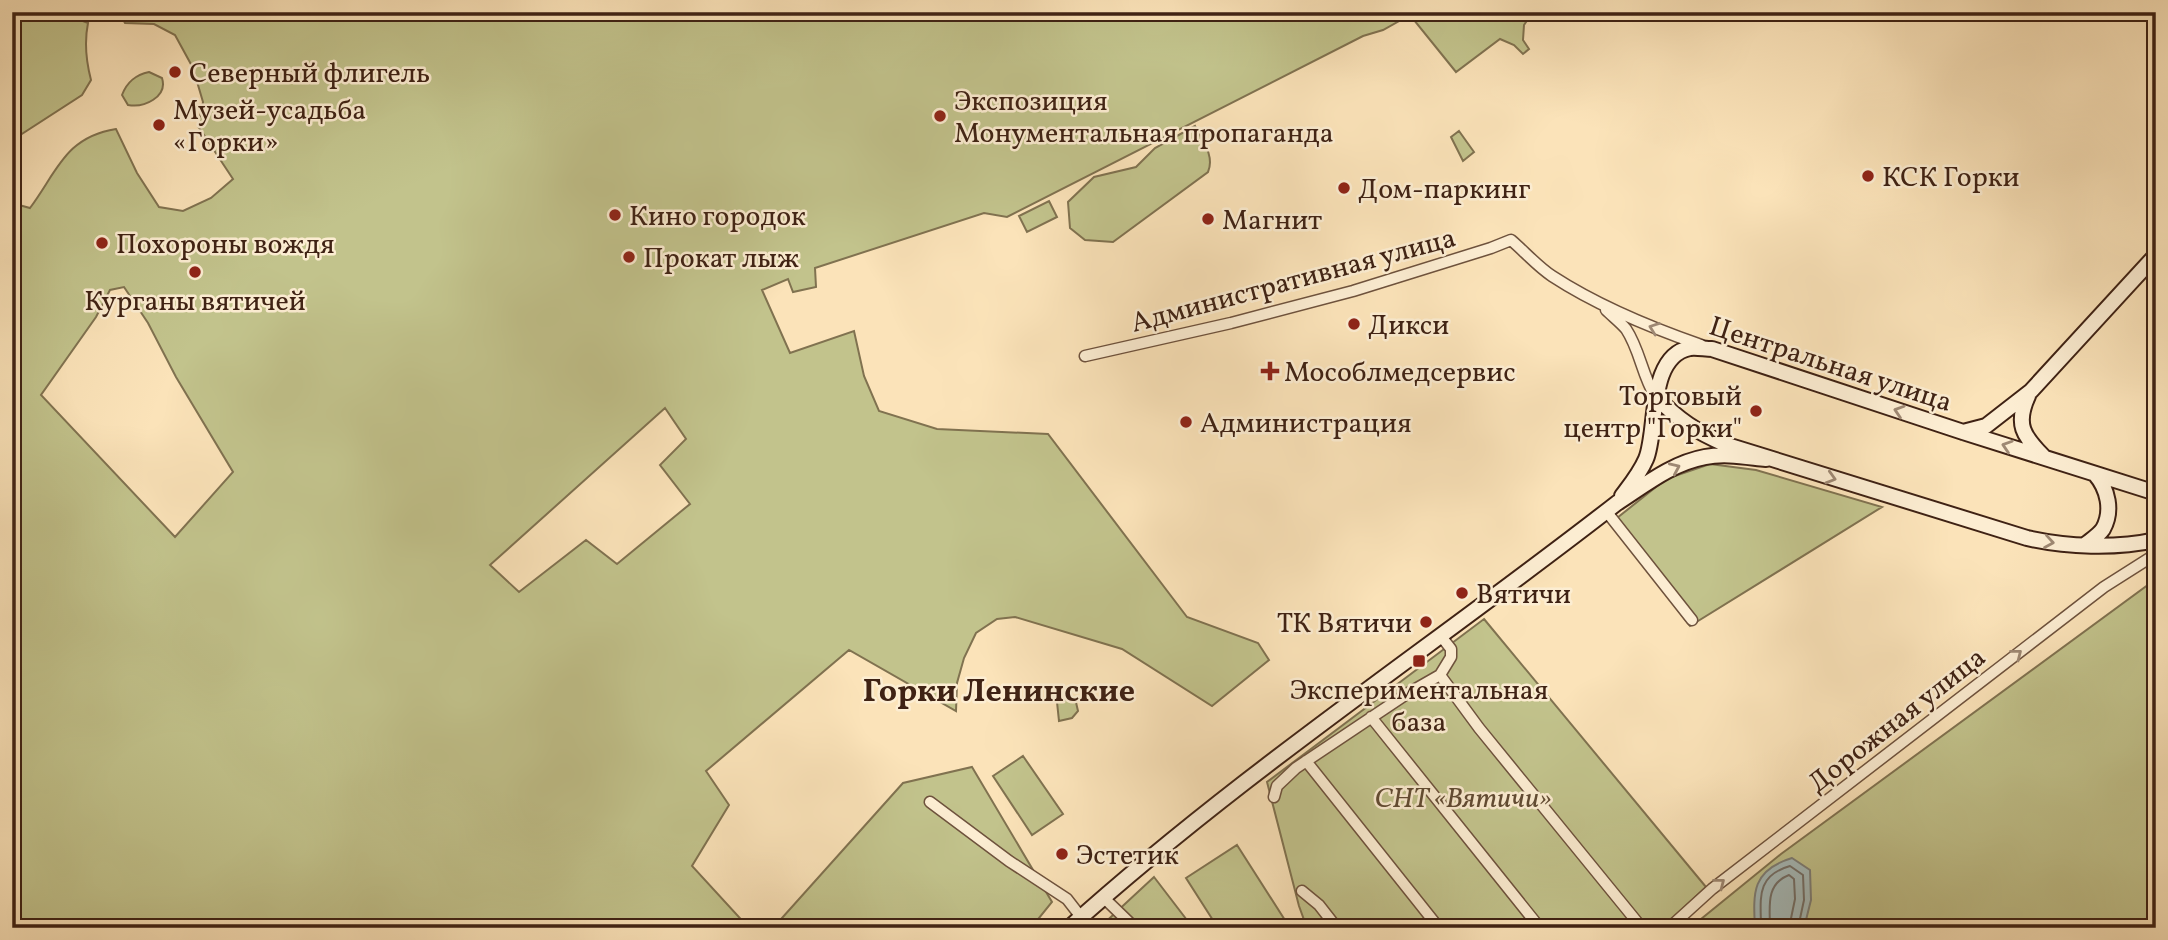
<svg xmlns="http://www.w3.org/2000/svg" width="2168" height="940" font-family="Vollkorn,serif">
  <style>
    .green { fill: #c2c38c; stroke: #807250; stroke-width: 2; fill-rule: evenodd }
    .water { fill: #a5bbbb; stroke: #7c7e78; stroke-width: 2 }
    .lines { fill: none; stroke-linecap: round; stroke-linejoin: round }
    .shore { stroke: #726e68; stroke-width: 2 }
    .street-casing { stroke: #6e523d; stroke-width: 13 }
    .secondary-casing { stroke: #3f2214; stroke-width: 18 }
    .street { stroke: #fcedd2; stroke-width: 10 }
    .secondary { stroke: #fcedd2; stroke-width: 14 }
    .oneway { stroke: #9e8873 }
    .poi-dot { fill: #8f2418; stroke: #fcedd2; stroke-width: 2.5 }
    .labels { text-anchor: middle; stroke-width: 5; stroke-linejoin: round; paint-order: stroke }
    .poi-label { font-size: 28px; fill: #3f2214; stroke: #fcedd2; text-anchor: start }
    .street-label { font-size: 28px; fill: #3f2214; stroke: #fcedd2 }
    .park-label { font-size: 28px; font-style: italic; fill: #604a32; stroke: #fcedd2 }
    .quarter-label { font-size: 32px; font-weight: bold; fill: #3f2214; stroke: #fcedd2 }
  </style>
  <rect width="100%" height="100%" fill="#fbe3b9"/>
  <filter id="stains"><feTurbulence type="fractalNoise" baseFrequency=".00286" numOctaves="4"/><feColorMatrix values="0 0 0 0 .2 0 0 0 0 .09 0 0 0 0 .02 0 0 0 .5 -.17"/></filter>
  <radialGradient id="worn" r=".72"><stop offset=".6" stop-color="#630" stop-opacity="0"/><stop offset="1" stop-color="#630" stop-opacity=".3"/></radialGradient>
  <!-- green -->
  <path class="green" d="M12 12H83L80 20 88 23C84 43 86 61 91 80L82 95 14 139H12Z
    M119 12H1533L1524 25 1523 40 1529 49 1523 54 1514 45 1500 39 1456 72 1410 15 1383 30 1363 36 1007 217 984 213 815 268 816 287 793 292 788 279 762 290 790 353 854 331 864 376 879 411 937 429 1048 434 1187 617 1258 643 1269 660 1212 706 1122 649 1015 617 997 619 976 633 964 658 957 683 956 711 849 650 706 771 729 805 692 866 749 928H12V203L30 208C57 172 65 137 116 129L137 173 159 207 183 211 211 198 233 179 198 126 203 102 193 68 175 35 154 24 125 23ZM124 287 148 323 176 377 233 472 175 537 41 395 96 317 110 290ZM665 408 686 439 660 465 690 504 617 564 586 540 519 592 490 565Z
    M149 72 162 78C168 97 144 108 128 105L122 95C127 82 135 75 149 72Z
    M1195 126C1202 140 1215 156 1208 172L1113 242 1085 240 1070 228 1068 202 1094 177 1136 167 1155 148Z
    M1459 131 1474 152 1463 161 1451 137Z
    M1049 201 1057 217 1027 232 1019 216Z
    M1710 464 1756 470 1882 507 1690 626 1612 522 1666 479Z
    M2156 579V928H1690L1781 854Z
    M1484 619 1706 887 1662 928H1307L1299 906 1267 782Z
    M1075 698 1078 711 1072 718 1059 721 1057 702Z
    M1023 756 1063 814 1032 835 993 776Z
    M972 767 1052 902 1031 928H773L903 783Z
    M1237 845 1290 928H1218L1186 878Z
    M1154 877 1193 928H1099Z"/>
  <!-- water -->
  <path class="water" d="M1792 858 1810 870 1811 900 1804 928H1755C1753 892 1752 870 1792 858Z"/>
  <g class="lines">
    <!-- shore -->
    <path class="shore" d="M1761 928C1761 899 1755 876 1790 866L1803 875 1804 900 1798 928
      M1770 928C1770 908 1765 884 1789 875L1794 879 1795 899 1789 928"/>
    <!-- street casing -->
    <g class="street-casing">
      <path id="street" d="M1606 310C1612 316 1620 322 1626 329 1640 350 1642 375 1655 396
        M1085 356 1231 323 1353 291 1491 248 1511 240C1524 251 1537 266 1552 276 1598 306 1649 327 1701 345
        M1606 511 1692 620
        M1440 675 1479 728 1642 928
        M1371 717 1540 928
        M1306 761 1439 928
        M1274 797 1277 786 1296 768 1405 695 1440 675 1451 657V649L1440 635
        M930 802 1009 861 1067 899 1081 917
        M1302 891 1319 905 1337 928
        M1103 897 1135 928
        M1669 928 1712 889 2104 587 2156 554"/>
    </g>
    <!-- secondary casing -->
    <g class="secondary-casing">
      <path id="secondary" d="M1655 396C1680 421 1695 431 1727 445L2027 538C2067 547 2115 549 2156 540
        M2028 396C2015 424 2023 436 2044 457
        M1963 432 1986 426 2031 391 2156 255
        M1622 496C1631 484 1640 473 1646 459 1658 431 1647 356 1690 348 1697 347 1705 349 1712 349L1963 432 2156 493
        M2086 544C2091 540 2099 535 2103 529 2113 511 2108 489 2095 474
        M1069 928C1241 773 1435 645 1617 503 1645 485 1672 463 1705 457 1725 453 1746 457 1766 459"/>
    </g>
    <!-- street -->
    <use href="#street" class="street"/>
    <!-- secondary -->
    <use href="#secondary" class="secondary"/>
  </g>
  <!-- one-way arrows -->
  <defs><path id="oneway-chevron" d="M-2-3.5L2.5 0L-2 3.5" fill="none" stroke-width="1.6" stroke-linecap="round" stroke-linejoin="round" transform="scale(1.75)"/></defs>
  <g class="oneway">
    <use href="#oneway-chevron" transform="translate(1654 328) rotate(-160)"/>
    <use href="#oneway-chevron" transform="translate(1899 411) rotate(-162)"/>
    <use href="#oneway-chevron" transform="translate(2007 446) rotate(-162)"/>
    <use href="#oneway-chevron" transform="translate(1675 468) rotate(-24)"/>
    <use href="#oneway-chevron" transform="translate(1831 478) rotate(16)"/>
    <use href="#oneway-chevron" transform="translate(2049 542) rotate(9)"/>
    <use href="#oneway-chevron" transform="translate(2017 654) rotate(-38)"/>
    <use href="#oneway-chevron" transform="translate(1720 883) rotate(-38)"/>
  </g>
  <!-- markers -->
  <g class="poi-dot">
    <circle cx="175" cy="72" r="7"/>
    <circle cx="940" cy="116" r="7"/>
    <circle cx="159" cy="125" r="7"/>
    <circle cx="1868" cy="176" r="7"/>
    <circle cx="1344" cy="188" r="7"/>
    <circle cx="615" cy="215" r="7"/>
    <circle cx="1208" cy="219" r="7"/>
    <circle cx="102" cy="243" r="7"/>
    <circle cx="629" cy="257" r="7"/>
    <circle cx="195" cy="272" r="7"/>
    <circle cx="1354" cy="324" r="7"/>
    <path d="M1266.5 360.5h7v7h7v7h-7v7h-7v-7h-7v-7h7z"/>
    <circle cx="1756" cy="411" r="7"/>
    <circle cx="1186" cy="422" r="7"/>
    <circle cx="1462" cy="593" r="7"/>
    <circle cx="1426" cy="622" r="7"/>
    <rect x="1412" y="654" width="14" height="14" rx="3.5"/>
    <circle cx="1062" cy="854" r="7"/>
  </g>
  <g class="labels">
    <!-- poi labels -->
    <g class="poi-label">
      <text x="189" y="82">Северный флигель</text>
      <text x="954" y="110">Экспозиция<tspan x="954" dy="32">Монументальная пропаганда</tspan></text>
      <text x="173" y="119">Музей-усадьба<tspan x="173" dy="32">«Горки»</tspan></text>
      <text x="1882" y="186">КСК Горки</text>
      <text x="1358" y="198">Дом-паркинг</text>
      <text x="629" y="225">Кино городок</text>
      <text x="1222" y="229">Магнит</text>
      <text x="116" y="253">Похороны вождя</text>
      <text x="643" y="267">Прокат лыж</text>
      <text x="195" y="310" text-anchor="middle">Курганы вятичей</text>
      <text x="1368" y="334">Дикси</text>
      <text x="1284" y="381">Мособлмедсервис</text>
      <text x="1742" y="405" text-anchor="end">Торговый<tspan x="1742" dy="32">центр "Горки"</tspan></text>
      <text x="1200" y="432">Администрация</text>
      <text x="1476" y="603">Вятичи</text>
      <text x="1412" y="632" text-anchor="end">ТК Вятичи</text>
      <text x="1419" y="699" text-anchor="middle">Экспериментальная<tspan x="1419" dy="32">база</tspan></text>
      <text x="1076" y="864">Эстетик</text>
    </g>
    <!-- street labels -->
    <g class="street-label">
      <text transform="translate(1293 279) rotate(-15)" y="10">Административная улица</text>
      <text transform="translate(1831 363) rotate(18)" y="10">Центральная улица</text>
      <text transform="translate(1896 719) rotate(-38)" y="10">Дорожная улица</text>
    </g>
    <!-- park labels -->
    <g class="park-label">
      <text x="1463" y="807">СНТ «Вятичи»</text>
    </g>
    <!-- quarter labels -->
    <g class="quarter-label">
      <text x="999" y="701">Горки Ленинские</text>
    </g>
  </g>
  <!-- margin -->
  <rect width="2168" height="940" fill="none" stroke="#fbe3b9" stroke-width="42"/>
  <rect x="14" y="14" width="2140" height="912" fill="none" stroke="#3f2214" stroke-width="3.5"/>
  <rect x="21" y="21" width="2126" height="898" fill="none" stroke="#3f2214" stroke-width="2"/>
  <rect width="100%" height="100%" filter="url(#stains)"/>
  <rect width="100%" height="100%" fill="url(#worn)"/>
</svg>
